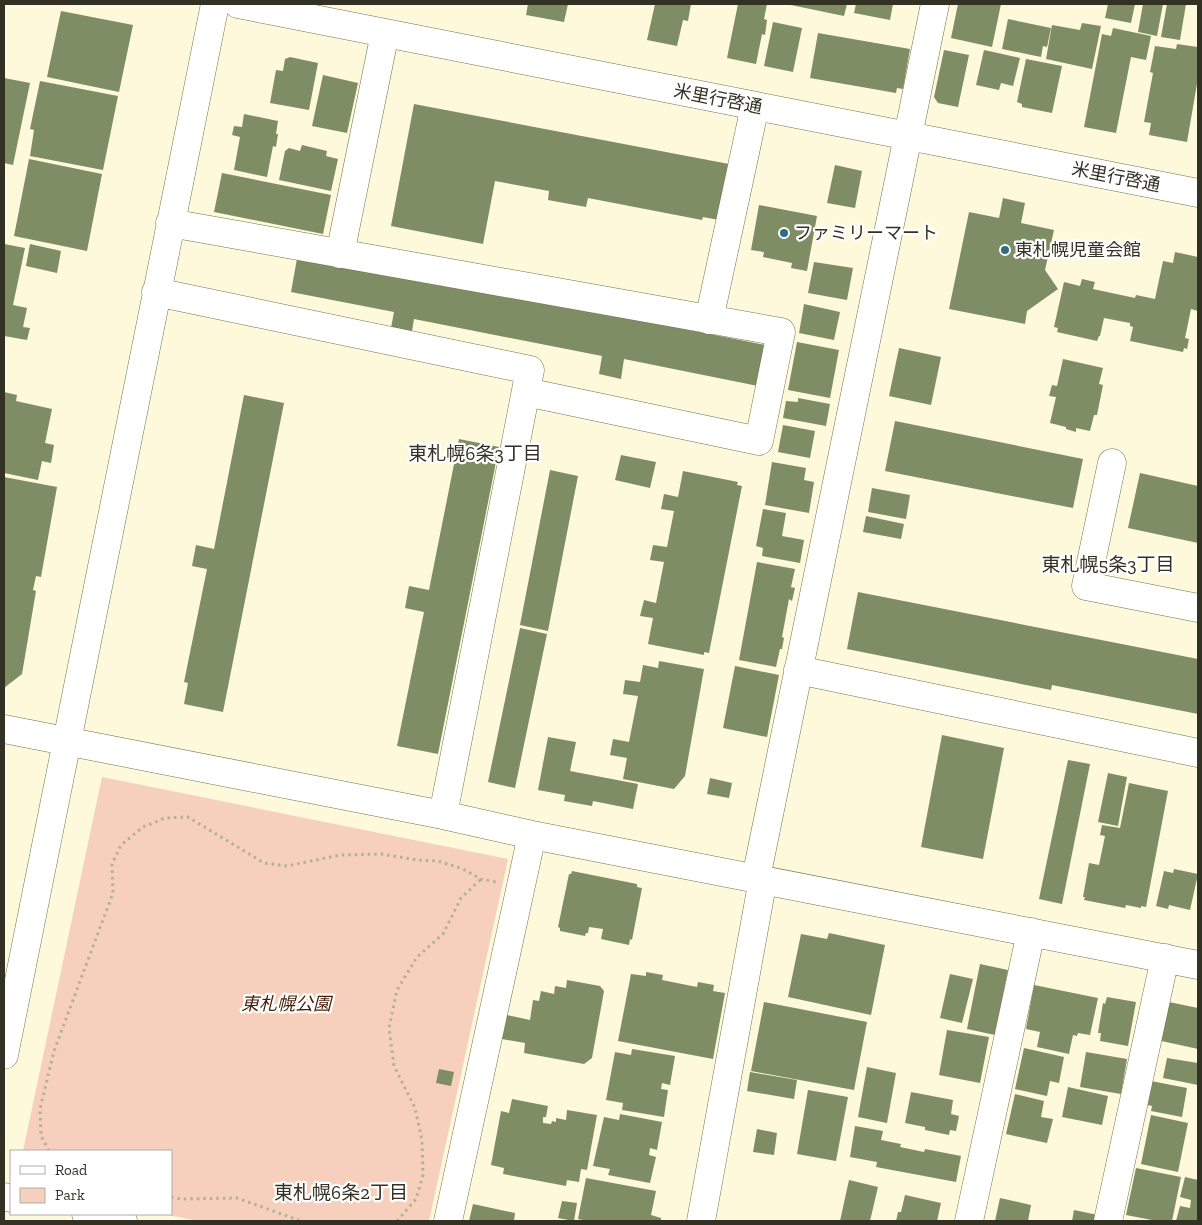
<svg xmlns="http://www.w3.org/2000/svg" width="1202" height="1225" font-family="'Zilla Slab','Noto Sans JP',serif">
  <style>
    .green { fill: #f6d0bc }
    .building { fill: #7e8d64 }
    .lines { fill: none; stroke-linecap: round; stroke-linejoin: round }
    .minor-casing { stroke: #76704f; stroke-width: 29 }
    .path { stroke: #b4b098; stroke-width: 3; stroke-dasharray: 2.5 4; stroke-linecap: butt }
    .minor { stroke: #fff; stroke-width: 28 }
    .poi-dot { fill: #2e6c82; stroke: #fff; stroke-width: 2 }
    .labels { text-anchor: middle; stroke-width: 4.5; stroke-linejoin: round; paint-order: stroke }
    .street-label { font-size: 18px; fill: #333123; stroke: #fff }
    .poi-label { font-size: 18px; fill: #333123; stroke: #fff; text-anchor: start }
    .park-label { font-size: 18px; font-style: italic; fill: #471e04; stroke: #fff }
    .neighbourhood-label { font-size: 19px; fill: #333123; stroke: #fff }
  </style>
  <rect width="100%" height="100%" fill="#fef9db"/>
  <!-- green -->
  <path class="green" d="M102 777 508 859 429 1221H198L164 1214H171V1151H23Z"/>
  <!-- building -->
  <path class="building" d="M528 4H568L564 22 526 15Z
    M655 4H691L688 21 683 20 677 46 647 40Z
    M738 4H767L764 19 767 20 765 35 762 34 756 64 727 58Z
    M786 4H847L844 16Z
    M856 4H893L890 20 854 13Z
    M958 4H1001L992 47 951 38Z
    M1108 4H1135L1131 23 1105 18Z
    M1143 4H1163L1157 36 1138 32Z
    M1167 4H1186L1180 40 1161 37Z
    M61 11 133 25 119 92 47 77Z
    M1008 19 1051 28 1047 47 1043 46 1041 57 1002 49Z
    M773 22 802 28 793 72 764 66Z
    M1082 23 1101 26 1092 69 1046 59 1052 25 1080 30Z
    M1113 28 1151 36 1146 60 1131 57 1116 133 1084 127 1102 34 1111 36Z
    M818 33 910 49 903 89 897 88 896 93 810 78Z
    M1177 44 1198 47V78L1187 142 1149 135 1151 123 1144 122 1153 73 1150 72 1155 46 1176 49Z
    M944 50 969 55 958 107 938 103 934 97Z
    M984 50 1020 58 1013 86 1001 83 999 90 976 85Z
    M290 57 318 63 309 110 270 103 276 70 283 71 285 59Z
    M1026 59 1062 66 1052 113 1022 107V104L1017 102Z
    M323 75 358 83 347 133 312 126Z
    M4 78 30 83 13 165 4 163Z
    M40 81 118 96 103 170 30 156 34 130 30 129Z
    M414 104 729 164 719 220 703 217 702 220 588 198 586 207 548 200 549 191 495 181 483 244 391 226Z
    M244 114 278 121 276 134H278L276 147 273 146 267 177 234 170 240 137 232 135 234 126 242 127Z
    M302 145 327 151 326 156 338 159 331 191 279 180 285 151 289 148 300 151Z
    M29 159 102 174 87 251 14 236Z
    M835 165 862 171 855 208 827 203Z
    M222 173 331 195 323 234 214 212Z
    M1003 198 1025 203 1021 223 1054 230 1045 270 1058 289 1027 311 1025 324 949 309 969 212 999 218Z
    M759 205 817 216 807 271 791 268 792 263 763 257 764 252 751 250Z
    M4 244 25 248 13 305 27 308 23 327 30 328 27 340 4 336Z
    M30 244 61 251 57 273 26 266Z
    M1175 252 1198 257V311L1191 309 1185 338 1189 339 1187 349 1184 348 1183 352 1130 341 1133 327 1130 326V323L1104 318 1100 336H1099L1097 341 1057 332 1058 328 1054 327 1064 282 1080 286 1082 279 1095 282 1093 289 1135 298 1136 295 1155 299 1163 261 1173 263Z
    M298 253 765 345 758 386 624 359 621 379 599 374 602 356 414 319 411 337 390 333 394 312 291 292Z
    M814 262 853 268 847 300 808 293Z
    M804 304 840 312 834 340 799 333Z
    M797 342 839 350 830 398 788 390Z
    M899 348 941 357 931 405 889 396Z
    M1063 359 1103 368 1099 384 1103 385 1097 415H1094L1090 431 1076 428V432L1066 429V427L1050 423 1056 397 1049 396 1052 385 1057 386Z
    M4 392 17 395 16 401 52 409 45 443 54 445 51 463 42 461 38 480 4 473Z
    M244 395 284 403 223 712 184 704 188 683 184 682 207 569 192 566 196 545 214 549Z
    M798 398 830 404 826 426 783 418 786 401 798 402Z
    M895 421 1083 459 1073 508 885 471Z
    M783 425 815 431 810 458 778 452Z
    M459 439 499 447 438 754 397 746 424 612 405 608 409 586 429 590Z
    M621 455 656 462 650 488 615 480Z
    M772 462 806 468 804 480 814 482 809 513 765 505Z
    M550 470 578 476 548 631 520 625Z
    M683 471 738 482 737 485 742 486 709 653 704 652V655L648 644 653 618 640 616 644 600 656 603 664 562 650 560 653 545 667 547 674 511 661 509 664 494 678 497Z
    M1140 473 1198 486V543L1128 528Z
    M4 477 57 487 41 577 36 576 33 590 36 591 22 674 4 688Z
    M872 488 910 495 906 519 868 512Z
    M763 509 786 513 782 536 804 540 800 563 762 556 763 548 756 546Z
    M866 516 904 524 901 539 863 532Z
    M757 562 795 569 791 587 795 588 792 601 789 599 782 637 784 638 782 649H780L776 667 739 660Z
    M858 592 1198 659V714L1052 685 1051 690 847 649Z
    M520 628 547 634 515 788 488 782Z
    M659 661 704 669 685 776 674 789 623 779 627 758 610 755 613 739 629 742 638 696 623 694 625 680 640 682 643 665 658 668Z
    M735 666 779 675 767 737 723 728Z
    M942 735 1004 748 983 859 921 847Z
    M548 737 576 742 570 771 638 784 633 809 593 801 592 806 564 801 565 795 538 790Z
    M1068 760 1090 764 1062 904 1039 899Z
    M1108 773 1127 777 1118 826 1098 822Z
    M710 778 732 783 729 798 707 794Z
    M1129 783 1168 791 1146 907 1141 906V908L1126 905 1125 908 1084 900 1085 897H1083L1089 863 1099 865 1105 836 1100 835 1102 825 1120 828Z
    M1174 869 1198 874 1190 910 1169 905 1168 909 1156 906 1164 871 1173 873Z
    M572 871 637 884V887L642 888 632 940 630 939 629 945 601 939 603 929 589 927 588 933H586L585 936 560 931V928L558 927 569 874H571Z
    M829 933 885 945 871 1015 788 997 801 934 827 939Z
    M980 964 1008 970 995 1035 967 1029Z
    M646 972 663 975 662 980 697 987 698 982 714 985 713 991 725 993 713 1059 618 1041 631 974 646 976Z
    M950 974 973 979 962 1023 940 1018Z
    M567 980 600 986 604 991 592 1058 584 1064 524 1053 525 1043 502 1039 507 1015 530 1020 533 1000 539 1001 541 991 554 994 555 986 566 988Z
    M1034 985 1098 998 1090 1035 1078 1033 1077 1036 1073 1035 1069 1054 1037 1047 1040 1032 1026 1029Z
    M1107 997 1136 1002 1128 1046 1100 1041 1101 1033H1098L1103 1003 1105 1004Z
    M1164 1001 1198 1008V1049L1157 1040Z
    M764 1002 867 1022 854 1090 751 1071Z
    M947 1030 989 1037 980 1083 939 1075Z
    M1024 1048 1064 1057 1059 1083 1050 1081 1047 1096 1015 1089Z
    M632 1049 675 1056 670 1085 662 1083 661 1089 668 1090 664 1117 622 1110 623 1103 606 1100 615 1052 631 1055Z
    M1086 1052 1127 1059 1121 1094 1080 1087Z
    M1167 1058 1198 1063V1085L1163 1078Z
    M867 1067 896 1073 887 1123 858 1117Z
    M439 1069 454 1072 451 1086 436 1083Z
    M750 1072 797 1080 794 1099 747 1091Z
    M1151 1081 1187 1088 1182 1117 1151 1111 1152 1106 1147 1105Z
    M1068 1087 1108 1096 1102 1125 1062 1117Z
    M808 1090 848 1097 836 1161 797 1154Z
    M911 1092 953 1100 951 1114 959 1116 956 1131 950 1130 949 1135 925 1130V1127L905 1123Z
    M1015 1094 1044 1101 1041 1117 1053 1119 1047 1143 1006 1134Z
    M512 1099 548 1106 546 1117H543V1123L551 1124 552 1121 556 1122V1118L566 1120 567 1110 597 1115 587 1170 581 1169 579 1182 567 1180 566 1186 503 1174 504 1168 491 1165 501 1111 509 1113Z
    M620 1114 662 1122 657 1150 650 1148 649 1155 656 1157 650 1183 608 1175 610 1169 593 1166 604 1117 619 1120Z
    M1151 1115 1188 1123 1178 1172 1141 1164Z
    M855 1126 883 1131 881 1140 901 1144 900 1147 924 1152 925 1149 961 1156 956 1182 876 1167 877 1162 850 1157Z
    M757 1129 777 1133 774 1155 753 1152Z
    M1136 1168 1181 1177 1172 1221H1157L1126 1215Z
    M1185 1177 1198 1180V1221H1176L1180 1206 1190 1208 1191 1200 1180 1197Z
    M586 1178 656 1191 651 1215 661 1218V1221H587L578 1219Z
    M849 1180 878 1187 870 1221H840Z
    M905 1195 941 1203 937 1221H896L898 1212H901Z
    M1000 1198 1031 1205 1028 1221H995Z
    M562 1201 577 1203 574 1221 558 1218Z
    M473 1204 515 1213 514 1221H469Z
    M1074 1210 1098 1215 1097 1221H1072Z"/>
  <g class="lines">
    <!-- minor casing -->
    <g class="minor-casing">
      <path id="minor" d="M238 4 1198 193
        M170 223 781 332 759 441 526 392
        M340 254 385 33
        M156 292 530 370 443 815
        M709 320 755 106
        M1112 463 1086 586 1198 608
        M798 670 1198 753
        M4 729 443 815 532 835 1198 965
        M756 878 935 4
        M4 1055 215 4
        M4 1197 11 1198
        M86 1214 123 1221
        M448 1221 532 835
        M701 1221 763 879
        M969 1221 1031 932
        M1108 1221 1165 958"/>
    </g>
    <!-- path -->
    <path class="path" d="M49 1151 41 1136 40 1109 54 1051 113 893 112 864 121 845 143 827 165 818 188 817 264 863 287 866 340 855 381 854 418 860 438 861 463 869 481 879 496 882
      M171 1197 181 1199 237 1198 301 1221
      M397 1221 416 1199 423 1175 422 1140 415 1108 394 1066 389 1028 397 990 417 957 443 934 461 898 481 879"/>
    <!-- minor -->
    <use href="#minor" class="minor"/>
  </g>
  <!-- markers -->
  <g class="poi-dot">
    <circle cx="784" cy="233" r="5"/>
    <circle cx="1005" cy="250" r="5"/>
  </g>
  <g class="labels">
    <!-- street labels -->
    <g class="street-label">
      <text transform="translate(718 99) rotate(11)" y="6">米里行啓通</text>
      <text transform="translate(1116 177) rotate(11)" y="6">米里行啓通</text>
    </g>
    <!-- poi labels -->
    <g class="poi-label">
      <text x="794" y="239">ファミリーマート</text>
      <text x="1015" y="256">東札幌児童会館</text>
    </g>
    <!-- park labels -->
    <g class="park-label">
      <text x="286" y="1010">東札幌公園</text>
    </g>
    <!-- neighbourhood labels -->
    <g class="neighbourhood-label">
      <text x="475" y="460">東札幌6条3丁目</text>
      <text x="1108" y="571">東札幌5条3丁目</text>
      <text x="341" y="1199">東札幌6条2丁目</text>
    </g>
  </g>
  <!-- border -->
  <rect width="1202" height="1225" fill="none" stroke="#333123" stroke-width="10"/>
  <!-- legend -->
  <rect x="10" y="1150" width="162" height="65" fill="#ffffff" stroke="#adada7"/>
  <rect x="20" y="1166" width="25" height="8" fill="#ffffff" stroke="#adada7"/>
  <text x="55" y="1175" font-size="15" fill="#333123">Road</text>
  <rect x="20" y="1188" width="25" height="15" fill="#f6d0bc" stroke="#adada7"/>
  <text x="55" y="1200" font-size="15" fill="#333123">Park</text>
</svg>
